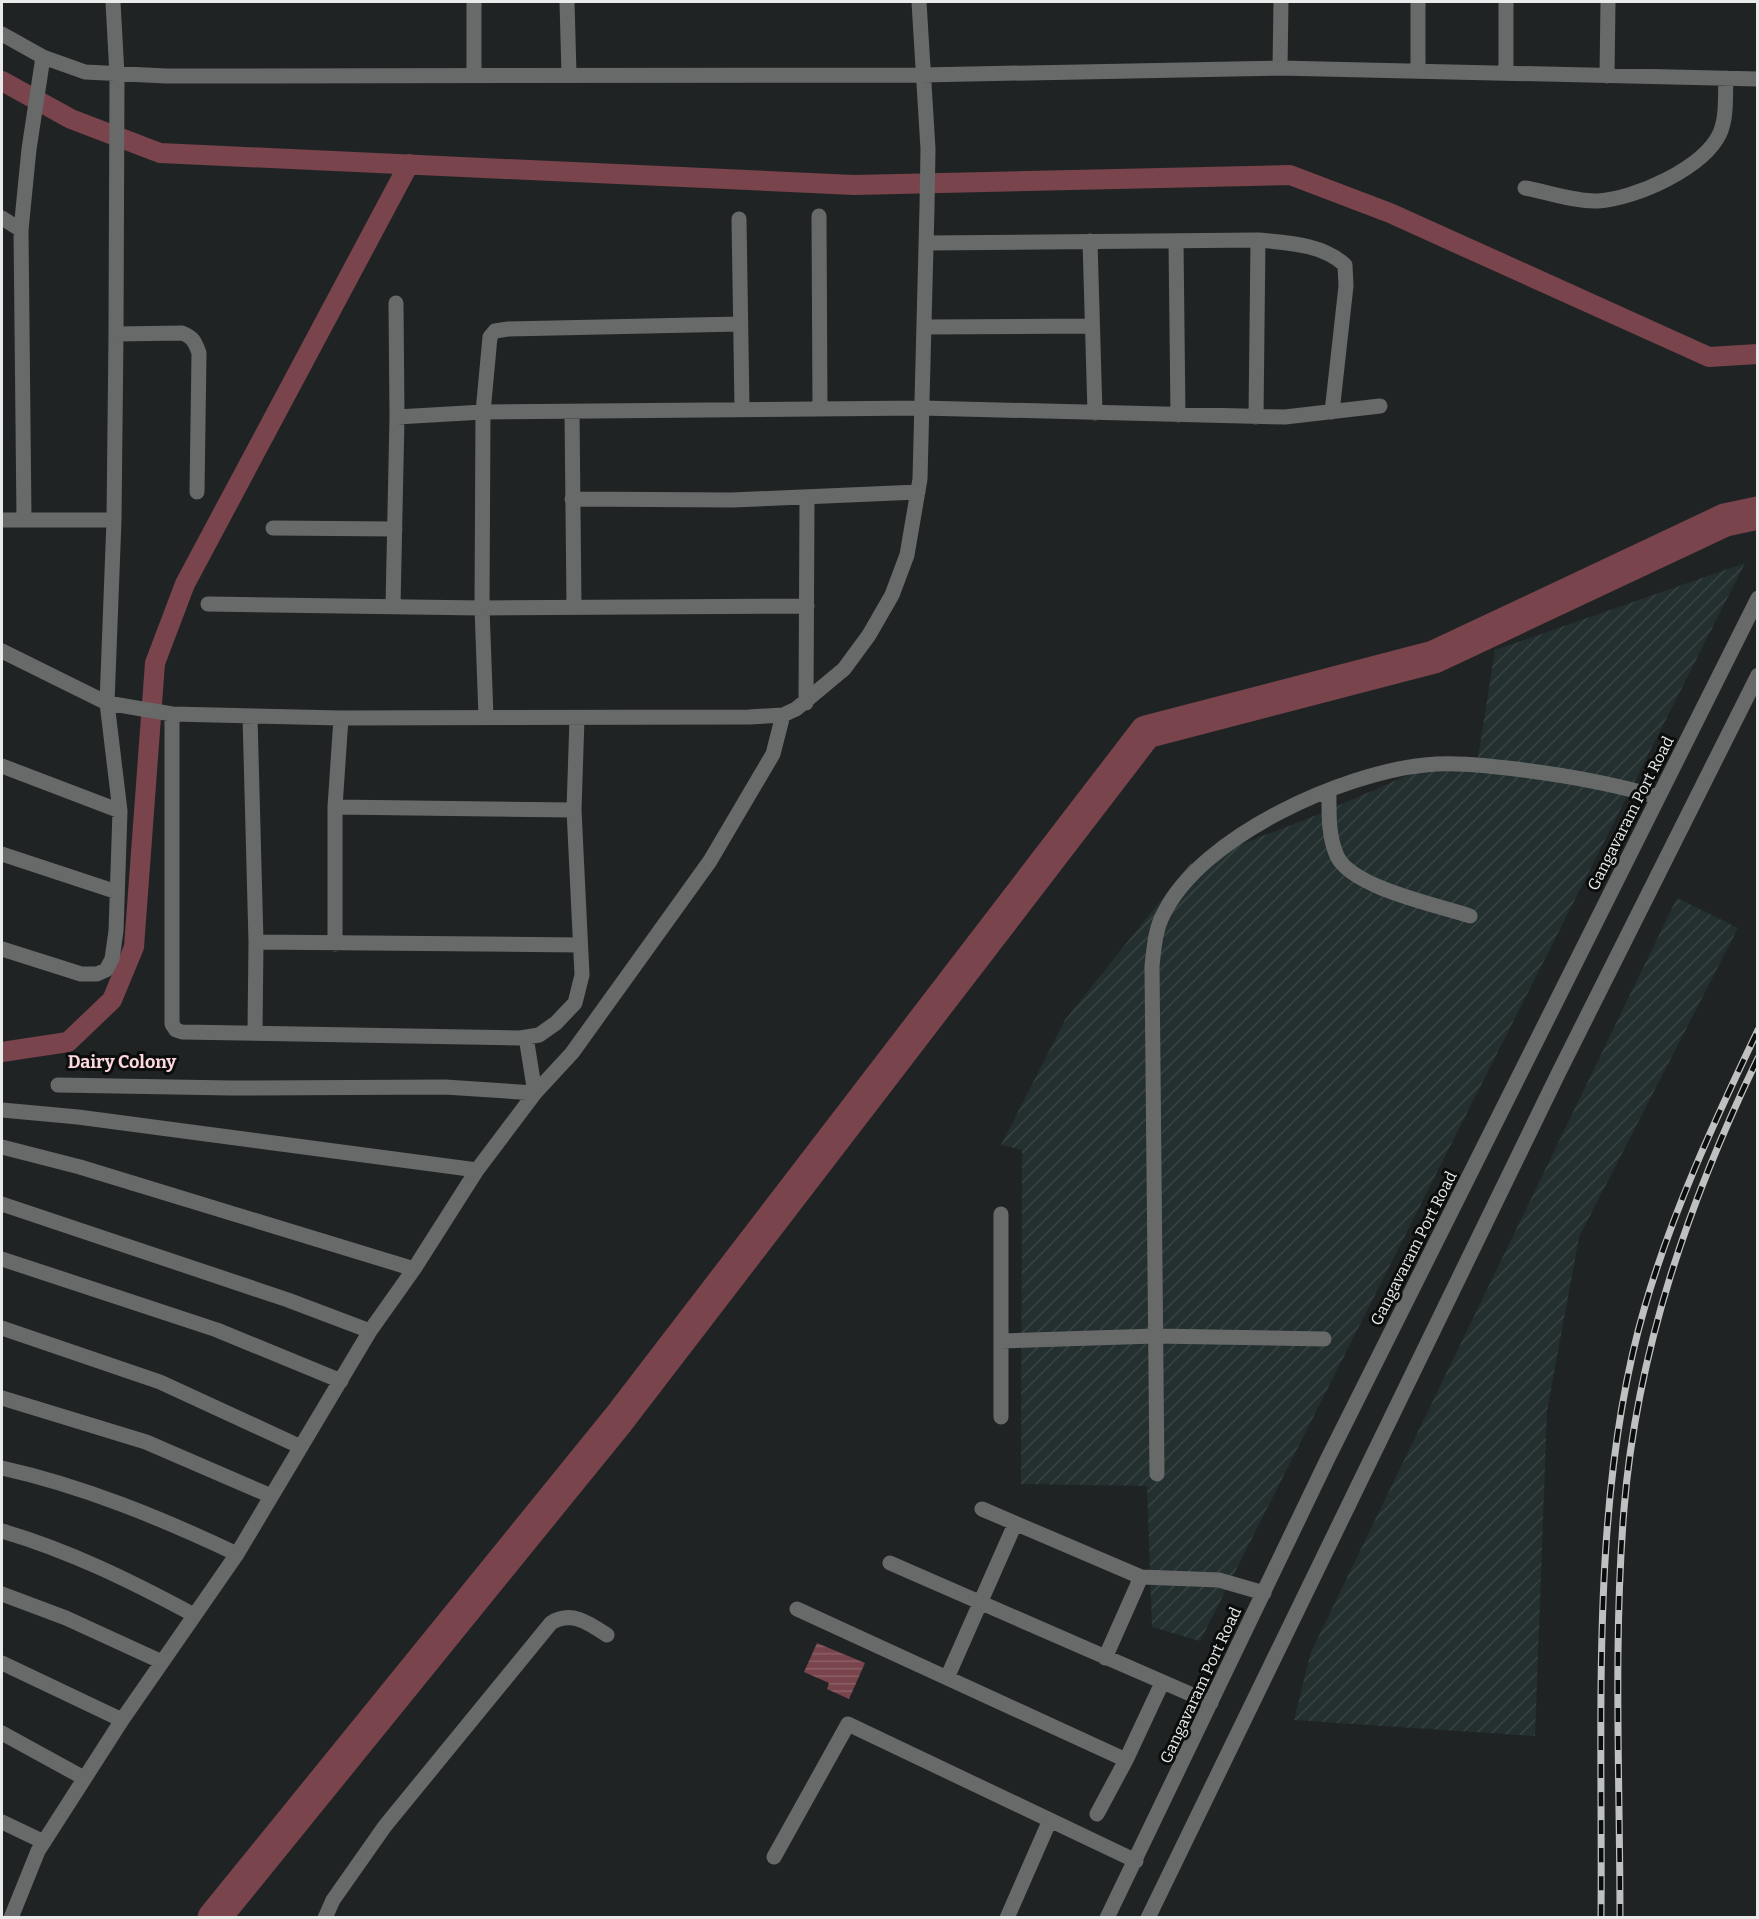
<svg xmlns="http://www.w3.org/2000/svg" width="1759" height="1919" font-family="Bitter,serif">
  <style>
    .industrial { fill: url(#industrial-furrows) }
    .water { fill: url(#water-rules) }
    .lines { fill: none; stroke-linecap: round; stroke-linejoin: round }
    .canal { stroke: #79444c; stroke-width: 20 }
    .river { stroke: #79444c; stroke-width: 33 }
    .minor { stroke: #686a6a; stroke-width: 15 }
    .rail-casing { stroke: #bfc1c1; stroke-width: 7 }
    .rail { stroke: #0b0c0c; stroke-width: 4.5; stroke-dasharray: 14; stroke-linecap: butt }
    .labels { text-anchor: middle; stroke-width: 6; stroke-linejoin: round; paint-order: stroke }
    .street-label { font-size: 16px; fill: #e9ebeb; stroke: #0b0c0c }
    .neighbourhood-label { font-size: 18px; font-weight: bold; fill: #fdd9dd; stroke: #0b0c0c }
  </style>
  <defs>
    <pattern id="industrial-furrows" width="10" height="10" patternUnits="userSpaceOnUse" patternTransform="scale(1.5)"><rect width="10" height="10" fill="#242f30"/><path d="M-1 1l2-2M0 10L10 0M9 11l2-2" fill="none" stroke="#394344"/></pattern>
    <pattern id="water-rules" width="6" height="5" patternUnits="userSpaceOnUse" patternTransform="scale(1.5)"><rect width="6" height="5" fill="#79444c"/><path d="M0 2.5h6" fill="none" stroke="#8c5f66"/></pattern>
  </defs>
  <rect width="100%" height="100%" fill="#202324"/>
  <!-- industrial -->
  <path class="industrial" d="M1745 563 1200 1641 1152 1627 1147 1486 1021 1484 1022 1150 1001 1145 1065 1020 1190 864 1317 815 1417 771H1476L1495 650Z
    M1677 898 1738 928 1579 1237 1547 1411 1535 1736 1294 1720 1311 1652Z"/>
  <!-- water -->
  <path class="water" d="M817 1643 865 1663 849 1699 827 1689 829 1683 804 1672Z"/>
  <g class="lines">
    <!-- canal -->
    <path class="canal" d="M2 81 71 119 160 153 854 185 1290 175 1390 213 1709 357 1758 354
      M2 1052 68 1042 112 1000 134 947 155 663 185 584 409 164"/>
    <!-- river -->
    <path class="river" d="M214 1918 618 1420 1146 732 1434 657 1725 520 1758 513"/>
    <!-- minor -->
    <path class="minor" d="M567 2 569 74
      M2 34 43 57 85 72 166 76 922 75 1280 68 1758 79
      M1280 68 1281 2
      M1418 71V2
      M1506 73V2
      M474 75V2
      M1607 76 1608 2
      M1525 188C1548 192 1575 202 1598 201 1635 199 1704 168 1720 133 1727 117 1725 96 1726 78
      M819 216 820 408
      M2 218 21 230
      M739 219 742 408
      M1090 241 1095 413
      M1176 241 1178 415
      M926 243 1258 240C1289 243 1322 244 1345 265L1346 286 1332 412
      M924 327 1092 326
      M116 334 182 333C193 337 195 342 199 353L197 492
      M572 412 574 606
      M397 417 483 412 922 408 1285 417 1380 406
      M1256 417 1258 240
      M572 499 732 500 918 492
      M2 520H114
      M24 520 21 230 29 149 43 57
      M273 528 395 529
      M208 604 482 608 807 606
      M393 607 397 417 396 303
      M2 651 107 703 172 714 341 718 749 717 783 715 796 709 844 669 869 635 892 595 907 555 920 479 927 207 928 149 919 2
      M806 703 807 498
      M172 714V1024L176 1030 182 1032 520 1038 539 1035 556 1023 575 1003 582 975 574 810 577 718
      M250 716 256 942 255 1032
      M486 717 482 608 483 412 490 337 495 331 508 329 740 324
      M2 766 120 811
      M1329 792C1329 813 1328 836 1337 856 1352 888 1438 905 1470 916
      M335 807 574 810
      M2 854 117 892
      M256 942 580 945
      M335 944V807L341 718
      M2 949 81 974H97L106 970 112 959 116 931 120 811 107 703 114 520 116 334 117 75 113 2
      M58 1085 231 1088 445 1087 535 1093 526 1037
      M2 1110 78 1117 477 1170
      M2 1147 80 1167 414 1269
      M2 1204 288 1300 370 1331
      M1001 1214V1417
      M2 1259 217 1330 341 1381
      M2 1328 160 1382 301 1447
      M1001 1341 1155 1336 1324 1339
      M2 1398 146 1442 271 1496
      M2 1468C83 1486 161 1518 237 1554
      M1157 1474 1152 966C1154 949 1155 929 1164 913 1202 836 1343 773 1425 765 1451 762 1480 765 1507 768 1559 774 1608 782 1658 797
      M982 1509 1141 1577 1219 1580 1264 1593
      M2 1531C70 1551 131 1581 194 1615
      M890 1563 1211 1703
      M2 1594 66 1618 162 1662
      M797 1609 1126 1760
      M1105 1658 1141 1577
      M2 1663 122 1720
      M947 1678 1015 1524
      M2 1733 84 1778
      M1097 1814 1126 1760 1162 1683
      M2 1822 44 1842
      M774 1857 848 1724 1136 1861
      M11 1918 38 1851 122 1720 237 1554 370 1331 414 1269 477 1170 535 1093 572 1053 710 861 773 754 783 715
      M325 1918 333 1900 385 1826 551 1623C571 1610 589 1623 607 1635
      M1007 1918 1050 1820
      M1107 1918 1328 1458 1758 598
      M1148 1918 1558 1074 1758 675"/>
    <!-- rail casing -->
    <g class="rail-casing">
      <path id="rail" d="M1601 1918C1603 1719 1589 1497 1645 1306 1673 1210 1715 1120 1758 1030
        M1620 1918C1620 1782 1613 1644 1624 1509 1637 1350 1689 1201 1758 1058"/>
    </g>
    <!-- rail -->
    <use href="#rail" class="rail"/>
  </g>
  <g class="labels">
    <!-- street labels -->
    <g class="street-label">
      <text transform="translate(1630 813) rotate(-63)" y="6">Gangavaram Port Road</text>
      <text transform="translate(1413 1248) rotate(-63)" y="6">Gangavaram Port Road</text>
      <text transform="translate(1200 1685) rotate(-65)" y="6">Gangavaram Port Road</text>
    </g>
    <!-- neighbourhood labels -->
    <g class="neighbourhood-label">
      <text x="122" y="1068">Dairy Colony</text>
    </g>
  </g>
  <!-- border -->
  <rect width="1759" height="1919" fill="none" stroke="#e9ebeb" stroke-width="6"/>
</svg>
